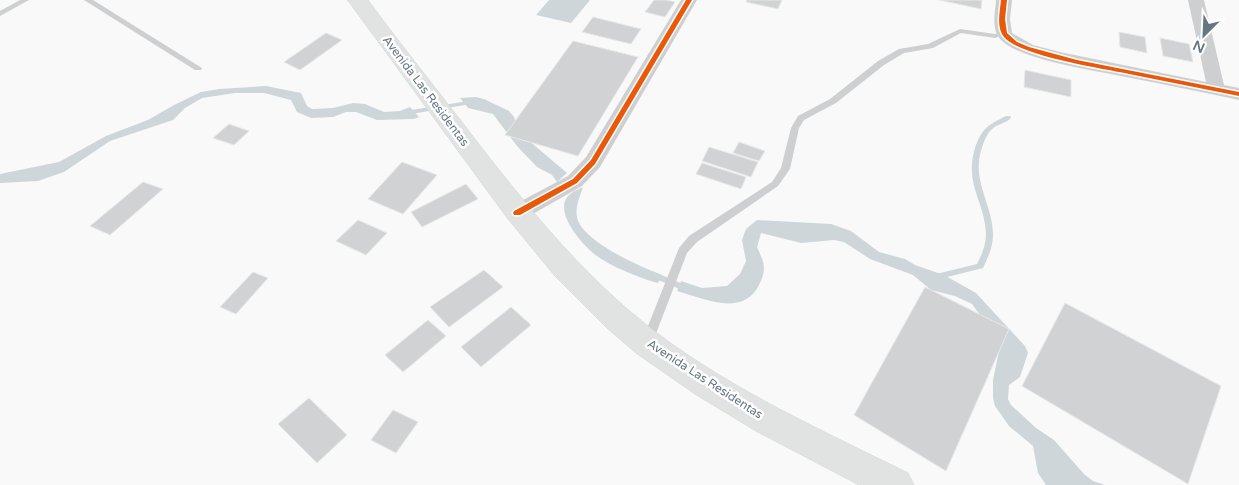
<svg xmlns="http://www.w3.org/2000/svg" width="1239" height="485" font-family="'Varela Round',sans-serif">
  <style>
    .water { fill: #ced6d9 }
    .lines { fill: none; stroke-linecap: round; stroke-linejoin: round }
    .stream { fill: #ced6d9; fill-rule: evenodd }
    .building { fill: #d0d2d3; stroke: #e8e8e8 }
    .primary-casing { stroke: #d5d6d7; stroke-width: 1 }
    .lane { fill: #cecfd0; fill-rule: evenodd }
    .street { fill: #cecfd0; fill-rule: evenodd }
    .primary { fill: #e1e2e2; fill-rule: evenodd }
    .cycleway-casing { stroke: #fff; stroke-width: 3 }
    .cycleway { fill: #e8590c; fill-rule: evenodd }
    .labels { text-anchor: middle; stroke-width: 5; stroke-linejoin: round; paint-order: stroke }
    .street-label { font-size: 12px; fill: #657683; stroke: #fff }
  </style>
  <rect width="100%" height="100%" fill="#f9f9f9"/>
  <!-- water -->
  <path class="water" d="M549 0H590L571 23 536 15Z
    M266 86 301 93 307 106 312 109 333 108 353 103 365 104 384 112 400 111 410 107 419 117 414 119 377 120 356 112H346L333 117 311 118 297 112 291 100 264 93H235L202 98 185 108 173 120 110 141 64 172 38 181 0 183V174L59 162 106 136 148 120 174 105 201 92 219 89Z
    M476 97 484 99 509 111 514 117 521 134 567 173 557 182 552 175 537 167 517 146 493 114 468 108 460 98Z
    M583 187C580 196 575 207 577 217 581 241 641 267 662 275L658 283C642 279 610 266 597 256 583 246 552 211 569 195 573 191 579 189 583 187Z
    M757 220 831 224 851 231 879 252 905 259 915 265 944 275 976 293 1025 346 1028 353 1020 377 1009 385 1008 399 1011 405 1036 428 1054 440 1084 474 1093 481 1105 485H1046L1038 473 1033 446 1009 426 995 406 993 398V380L999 351 980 315 972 304 955 296 931 290 913 275 870 259 844 242 834 240 801 243 761 233 757 247C765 264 767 270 758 287 741 317 703 298 677 291L681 281 702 288 727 286 740 274 746 261 742 240 746 229Z"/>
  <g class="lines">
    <!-- stream -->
    <path class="stream" d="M475 100 478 102 477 103 405 115 402 113 405 111Z
      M1006 116H1010L1011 118C1006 123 997 124 991 130 986 135 983 144 981 151 972 181 993 206 993 235 993 247 988 257 983 268L935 280 932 279 931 277 932 275 977 264C982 254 986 245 986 234 985 202 964 184 975 148 982 128 988 125 1006 116Z
      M652 271 690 287 691 289 690 291 687 292 684 291 649 276 648 274 649 272Z"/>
  </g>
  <!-- building -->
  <path class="building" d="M654 0H667L675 2 665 17 645 12Z
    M747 0H782L778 9 746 2Z
    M939 0H982L981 9Z
    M593 17 641 29 631 44 582 32Z
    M1119 32 1145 37 1147 53 1120 47Z
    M326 33 342 40 300 70 284 62Z
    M1160 38 1189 44 1193 62 1163 56Z
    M573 41 638 57 578 156 505 135Z
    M1025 70 1071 80V97L1024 87Z
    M229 124 249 131 234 145 213 138Z
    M739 142 765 151 759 161 733 153Z
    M709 147 758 162 751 177 702 161Z
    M402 162 437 175 403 214 368 199Z
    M702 163 746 177 741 189 696 174Z
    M143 182 163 189 110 235 90 226Z
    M466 184 478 199 422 227 411 212Z
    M358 220 387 233 366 255 336 241Z
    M484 270 503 287 449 327 430 307Z
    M253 272 268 278 236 314 220 307Z
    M925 287 1009 329 946 471 854 415Z
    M1065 303 1221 386 1188 484 1022 386Z
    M511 307 531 325 481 367 461 347Z
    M428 320 446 336 403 372 385 355Z
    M309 398 347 435 317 463 278 424Z
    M393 410 418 422 396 453 371 440Z"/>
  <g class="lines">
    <!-- primary casing -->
    <g class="primary-casing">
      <path id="primary" d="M348 0H368C397 40 428 78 458 117 518 195 578 273 657 333 734 391 823 431 908 473L914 485H859L756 431 695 394 636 353 607 328 555 276 508 219Z"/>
    </g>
    <!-- lane -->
    <path class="lane" d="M20 0H29L0 16V11Z
      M84 0H93L202 68 201 70H195Z
      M960 29 995 34 1004 31 1008 33 995 38 961 33 933 48 904 53 884 65 836 103 804 120 799 128 790 169 778 186 697 242 687 253 652 344 648 346 644 344 642 341 679 248 689 236 772 182 781 168 791 128 798 116 830 99 878 61 899 49 928 44Z"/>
    <!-- street -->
    <path class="street" d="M681 0H697L600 167 582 186 524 219 517 221 510 219 507 213 510 207 568 176 586 157Z
      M996 0H1012L1010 19 1012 33 1033 45 1060 52 1206 82 1188 0H1204L1224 85 1239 88V100C1201 92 1164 84 1126 77 1097 71 1020 60 1001 40 991 30 995 13 996 0Z"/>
    <!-- primary -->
    <use href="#primary" class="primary"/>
    <!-- cycleway casing -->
    <g class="cycleway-casing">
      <path id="cycleway" d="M686 0H692L595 164 577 183 520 215H514L513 213 514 211 573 179 591 160Z
        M1001 0H1007L1005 19 1007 33 1017 42 1029 47 1077 60 1239 92V96C1204 89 1169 82 1134 75 1107 69 1021 57 1004 37 996 27 1000 11 1001 0Z"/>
    </g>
    <!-- cycleway -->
    <use href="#cycleway" class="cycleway"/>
  </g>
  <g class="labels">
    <!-- street labels -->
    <g class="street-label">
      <text transform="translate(426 91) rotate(53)" y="4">Avenida Las Residentas</text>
      <text transform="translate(705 379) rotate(33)" y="4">Avenida Las Residentas</text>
    </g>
  </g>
  <!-- north arrow -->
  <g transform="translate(1204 35) rotate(204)" stroke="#ffffff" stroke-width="4" paint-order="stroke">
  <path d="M0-4L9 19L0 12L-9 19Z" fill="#657683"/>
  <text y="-8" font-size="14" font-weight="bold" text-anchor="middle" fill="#657683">N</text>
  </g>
</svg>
